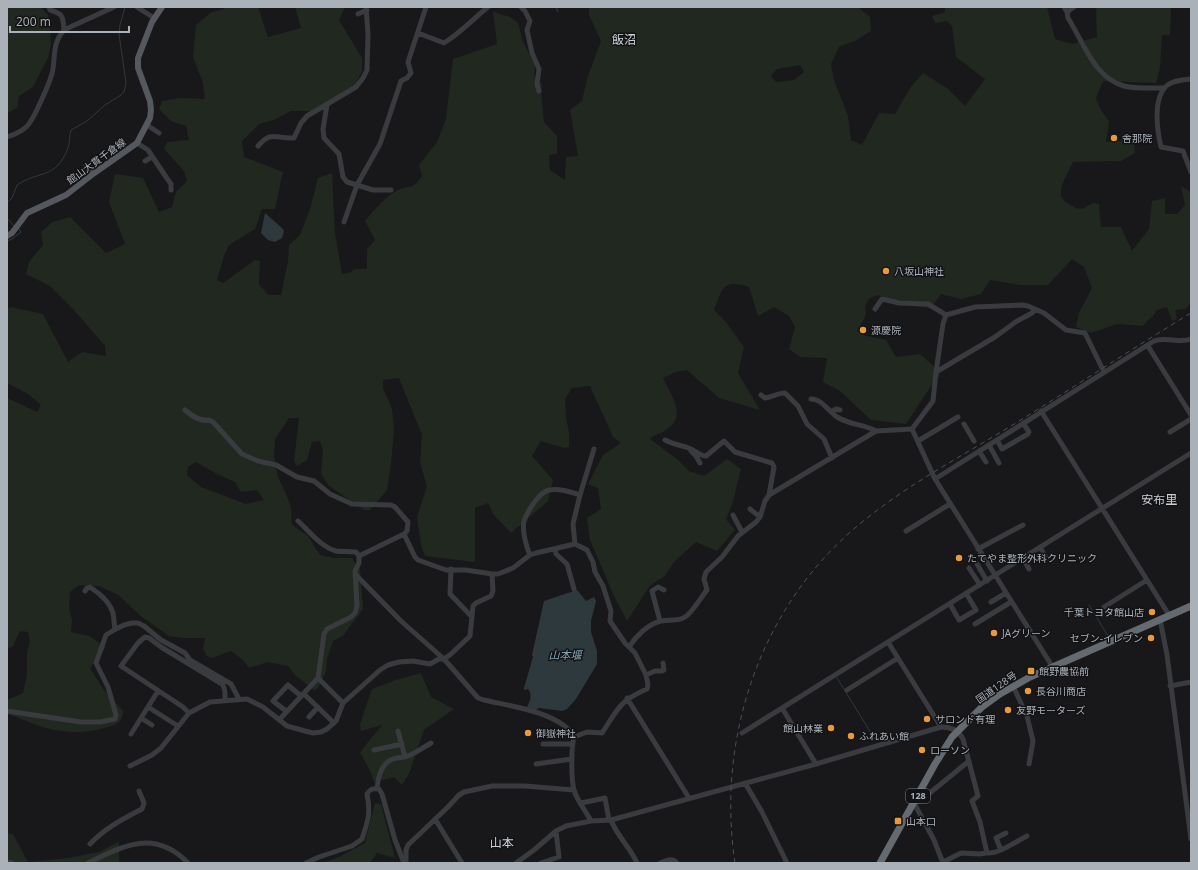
<svg xmlns="http://www.w3.org/2000/svg" width="1198" height="870" font-family="'Open Sans','Noto Sans JP',sans-serif">
  <style>
    .green { fill: #202820; fill-rule: evenodd }
    .water { fill: #2e393e }
    .lines { fill: none; stroke-linecap: round; stroke-linejoin: round }
    .stream { stroke: #2e393e; stroke-width: 1 }
    .minor { stroke: #393b3f; stroke-width: 5 }
    .major { stroke: #55585e; stroke-width: 6 }
    .highway { stroke: #656a70; stroke-width: 7 }
    .rail { stroke: #4c4f54; stroke-width: 1; stroke-dasharray: 5 4; stroke-linecap: butt }
    .poi-dot { fill: #eb993f; stroke: #131315; stroke-width: 1.5 }
    .labels { text-anchor: middle; stroke-width: 3; stroke-linejoin: round; paint-order: stroke }
    .shield { fill: #131315; stroke: #7d8288; stroke-width: 1 }
    .shield-label { font-size: 9px; font-weight: bold; fill: #abb1b9 }
    .poi-label { font-size: 10px; fill: #abb1b9; stroke: #131315; text-anchor: start }
    .street-label { font-size: 10px; fill: #abb1b9; stroke: #131315 }
    .water-label { font-size: 11px; font-style: italic; fill: #83a3b3; stroke: #131315 }
    .quarter-label { font-size: 12px; fill: #ccd0d5; stroke: #131315 }
  </style>
  <rect width="100%" height="100%" fill="#18181a"/>
  <!-- green -->
  <path class="green" d="M7 7H40L48 15 50 28 51 43 48 58 33 87 19 96 17 108 7 113Z
    M229 7H258L268 37 301 28 295 7H345L339 20 362 58V71L353 89 312 111H291L274 120 259 124 242 141 244 157 283 172 275 209H262L255 229 229 245 224 256 217 280 223 283 255 260 260 261 259 285 269 295H281L288 261 289 245 300 235 311 206 318 178 332 173 335 233 342 274 351 272 354 269H367V249L375 240 365 221C374 210 385 197 398 190 412 184 411 191 422 176L419 165 437 142 446 119 453 59 497 44 493 11 497 13 510 17 518 23 523 42 535 66 534 75 542 84 541 91 544 122 557 136V154L549 155 550 170 565 180 566 157 578 156 570 110 582 101 587 79 601 41 589 15V7H858L870 17 871 31 855 41 839 47 831 64 834 80 848 116 851 140 862 145 879 113 895 114 910 88 923 73 947 88 965 106 985 79 956 57 952 26 947 21 935 23 932 16 945 12V7H1047L1055 39 1072 44 1097 37 1096 7H1171L1170 35H1162L1160 67 1156 83 1103 81 1096 98 1101 110 1109 121 1106 142 1134 139 1135 153 1121 161 1073 162C1070 169 1059 187 1061 194 1061 200 1066 202 1071 205 1081 212 1084 208 1093 203L1099 204 1101 227H1121L1132 251 1149 229 1152 201 1165 198V214H1177L1185 205 1181 186 1191 192V302L1186 309 1175 310 1177 319 1172 321 1167 307 1157 310 1153 316 1142 326 1117 324 1091 333 1076 327 1079 313 1092 288 1084 267 1072 259 1048 285H1020L990 280 981 294 961 299 941 294 931 308 913 306 878 295 870 298 865 306C868 318 862 321 857 331L866 336 886 340 896 357 920 354 938 370 940 376 933 383 906 424 871 420 840 391 823 382 827 358 800 357 789 349 795 327 789 316 774 307 758 316 749 287C722 279 723 288 714 310L726 322 744 347 738 373 760 410 719 398 687 370 676 372 663 378C671 396 688 416 666 430 661 434 654 434 650 439L678 460 689 471 704 476 727 459 741 469 733 502 726 519 735 530 717 551 696 542 674 562 664 577 658 580 649 587 627 621 614 596 590 540 587 518 601 509 598 488 588 484 603 455 621 443 613 437 590 386 572 388 565 399 566 418 569 432V447L564 448 541 441 532 456 553 480 548 501 511 533 493 514 488 503 475 508V562L425 556 421 545 417 517 427 486 420 463 422 435 399 378 383 380V388L392 409 394 429 391 464 387 490 370 510H364L329 486 321 474 323 451 320 441 312 442 307 460 297 466 294 461 299 418H289L275 439 274 456 278 477 287 496 291 507 292 525 308 536 320 555 333 558H352L360 569 363 609 343 636 333 641 327 659 326 672 318 688 314 690 296 676 288 666 268 662 249 668 243 660 231 651 212 658 207 656 203 649 205 638H184L169 636 142 617 118 595 99 586 79 585 70 592 69 608 72 620 71 632 89 636 106 647 90 668 103 689 123 711C122 724 115 725 104 728 85 734 59 733 39 726 28 722 18 717 7 714V700L23 693 27 676V653L30 641 28 632 20 631 13 646 7 649V398L37 412 41 405 28 394 7 383V310L10 307 43 314 68 362 82 352 106 356 105 346 73 309 50 286 26 274 29 262 43 245 41 232 52 222 70 217 106 253 125 244 109 202 115 174 143 178 159 212 172 207 176 192 187 181 184 171 164 149 167 142 189 140 186 126 171 121 159 109 162 101 179 98 205 99 203 83 193 57 196 25 210 13ZM800 65 804 72 794 80 776 82 771 76 777 69ZM196 462 217 474 235 482 241 492 257 490 264 500 246 504 201 487 187 475 188 467Z
    M421 673 431 697 454 709 424 730 409 774 402 785 394 777 374 782 371 773 360 752 382 725 361 731 360 724 372 689 396 680Z
    M375 803 381 804 395 858 377 853 370 863H323L339 857 365 843Z
    M7 833 13 834 28 862 68 858 99 852 119 842V863H7Z"/>
  <!-- water -->
  <path class="water" d="M265 213 283 229 284 231 282 238 275 242 268 240 261 233Z
    M577 590 586 601 594 597 596 601 591 621V632L597 651V664L576 699 567 709 562 711 539 708 536 710 527 707C530 701 533 695 528 689L524 690V688L533 657 532 655 544 601Z"/>
  <g class="lines">
    <!-- stream -->
    <path class="stream" d="M556 7 558 12
      M7 203 12 198 17 185C39 170 56 180 68 148 70 142 69 136 71 130L87 121 105 105 121 95 124 92 126 83 119 34 120 25 125 7
      M7 218 14 226
      M7 241 12 239 21 232 19 229
      M1089 605 1108 636
      M837 678 876 741"/>
    <!-- minor -->
    <path class="minor" d="M49 7 50 10C64 14 63 17 64 31
      M137 7 154 18
      M521 7 525 11 530 21 527 30 532 53 539 69 537 84 539 91
      M1064 7 1067 12 1068 18C1083 41 1094 78 1124 86 1136 89 1151 88 1164 88
      M1067 12 1074 7
      M358 14 367 10
      M418 33 444 43C460 33 473 19 488 7
      M1191 79C1184 80 1176 80 1169 84 1152 95 1157 130 1161 147L1183 151 1191 172
      M327 105 323 129 324 138 339 154 343 177 347 182 373 190H391
      M147 125 159 133
      M7 137C13 135 21 132 26 127 33 122 52 78 53 69 55 55 53 39 66 29L114 7
      M137 143 148 150 166 177 171 184V190
      M258 146C272 130 276 139 294 138L301 123 307 116 356 87 363 78 367 70 368 34 366 7
      M145 161 152 157
      M86 166 93 174
      M344 222 357 185 380 144 401 81 407 78 411 73 408 62 426 7
      M875 309 882 299 899 303 928 304 946 315
      M1148 346 1191 415
      M936 372 995 337 1017 321 1032 313 1034 310
      M761 395 765 398C772 397 778 393 785 393L798 406 807 424 824 439 832 458
      M811 399C822 399 828 411 837 417 850 425 863 424 876 431
      M185 410C192 416 200 422 209 420L213 422 242 454 258 461 276 465 297 477 314 481 330 494 352 504 391 505 395 507 408 522 407 531 404 534 359 556
      M1041 411 1169 615
      M831 412 836 409 840 410
      M964 424 974 441
      M912 429 935 479 1052 666
      M1170 432 1191 419
      M665 440C674 445 682 445 691 449 696 451 700 456 706 456L724 441 735 452 772 463 774 467 769 495
      M997 440 1002 449 1028 434 1029 432 1023 423
      M918 441 958 417
      M989 445 999 463
      M691 451 696 456 700 463
      M979 451 986 462
      M935 479 1154 341C1166 336 1179 344 1191 339
      M750 509 760 517
      M733 515 742 532
      M298 521C309 531 321 547 336 551 343 552 349 551 356 552L359 556
      M906 531 950 504
      M404 534 415 557 418 560 446 570H466L492 574H498L513 568 530 555 536 553 575 544 587 550 593 562 595 572 603 586 611 611 610 621 625 643 635 653 646 675 648 685 647 689C619 701 618 709 602 733L587 732 574 737
      M575 544 573 524 580 495 594 449
      M1040 547 1046 558
      M555 549 556 554 567 564 574 589
      M978 549 1023 525
      M530 555C526 546 522 531 524 521 527 512 539 492 549 490 560 488 570 492 580 495
      M1023 558 1029 569
      M977 564 987 581
      M969 568 980 585
      M451 569 450 594 472 617
      M356 575 401 621 444 659 478 698 484 700C509 706 561 712 574 737 571 748 571 779 574 790 577 801 586 811 591 821
      M85 591 87 588 90 587C99 593 110 602 113 613 114 618 114 623 115 629
      M991 602 1006 593
      M950 604 959 620 976 610 966 593
      M1104 607 1147 580
      M1160 619 1167 655 1191 839
      M660 621 652 591 658 587 664 590
      M975 624 1011 602
      M888 642 941 727
      M629 647C636 636 648 624 661 621 669 619 678 622 685 617 693 612 701 597 707 590L704 579 706 572 722 557 738 536 756 522 760 517 765 501 769 495 876 431 912 429 933 401 936 372 943 324 946 315 975 307 1023 305 1028 306 1044 313 1066 330 1085 333 1104 372
      M646 675 655 671H662L664 670 663 663
      M318 678 343 703
      M1013 686 1027 716 1033 741 1029 764
      M1170 686 1191 682
      M847 690 898 658
      M304 694 334 723
      M627 698 689 798
      M148 707 178 726
      M782 708 816 764
      M7 711 81 722H100L115 719 116 715 108 687 96 663 106 635 114 630 124 625 132 623H138L144 626 161 640 185 653 190 660 231 684 239 699
      M286 711 273 701 288 685 301 696
      M189 713 183 707 121 666 138 643 145 637 149 638 161 647 222 684C226 689 225 694 225 700
      M309 717 318 707
      M141 718 152 725
      M279 720 318 678 324 634 327 629 351 617 355 613 357 606 355 571 359 563V556
      M398 731 405 757
      M742 733 1191 453
      M131 734 158 691
      M543 744H572
      M374 750 402 744
      M536 764 572 759
      M130 766 152 755 161 748 189 713 210 702 247 699 263 707 287 726 305 731 313 733 321 732 327 729 336 721 343 703 380 670 388 665 399 662 413 661 430 664 439 659H444L451 654 470 636 473 606 476 603 491 596 493 591 492 574
      M745 783 762 812 787 863
      M377 788C378 778 381 763 393 759 398 757 403 758 408 756 416 753 424 747 431 743
      M581 803 605 798 609 820
      M435 819 462 863
      M611 820C617 836 630 847 637 863
      M90 844C105 828 123 819 142 809L144 803 139 791
      M1001 850 996 838 1006 833
      M987 853C999 854 1015 842 1027 836
      M7 862 12 863
      M88 863C124 845 155 829 188 863
      M306 863 319 857 352 846 362 839C368 821 371 813 367 794 370 789 373 788 379 789L382 794 395 840 404 863
      M406 863V850L408 845 448 807 459 795 464 792 492 786H525L574 790
      M516 863 534 850 556 831 566 826 591 821 611 820 816 764 941 727C951 727 959 730 963 739L978 796 972 801 980 822 987 853 979 854 961 853 943 862
      M541 863 559 857 556 831
      M660 863C666 861 672 857 677 863
      M943 863 934 840 914 803 920 801 969 761"/>
    <!-- major -->
    <path class="major" d="M7 236 12 233 27 213 66 195 93 174 137 143 150 118 151 110 150 101 138 68V58L152 22 162 7"/>
    <!-- highway -->
    <path class="highway" d="M880 863 935 764 952 737 982 707 1000 694 1030 677 1191 606"/>
    <!-- rail -->
    <path class="rail" d="M735 863C716 737 761 604 861 523 907 485 960 457 1011 426 1071 389 1130 350 1191 313"/>
  </g>
  <!-- markers -->
  <g class="poi-dot">
    <circle cx="1114" cy="138" r="4"/>
    <circle cx="886" cy="271" r="4"/>
    <circle cx="863" cy="330" r="4"/>
    <circle cx="959" cy="558" r="4"/>
    <circle cx="1152" cy="612" r="4"/>
    <circle cx="994" cy="633" r="4"/>
    <circle cx="1151" cy="638" r="4"/>
    <rect x="1027" y="667" width="8" height="8" rx="2"/>
    <circle cx="1028" cy="691" r="4"/>
    <circle cx="1008" cy="710" r="4"/>
    <circle cx="927" cy="719" r="4"/>
    <circle cx="831" cy="728" r="4"/>
    <circle cx="528" cy="733" r="4"/>
    <circle cx="851" cy="736" r="4"/>
    <circle cx="922" cy="750" r="4"/>
    <rect x="894" y="817" width="8" height="8" rx="2"/>
  </g>
  <g class="labels">
    <!-- shield labels -->
    <rect class="shield" x="906" y="789" width="24" height="14" rx="3"/>
    <g class="shield-label">
      <text x="918" y="799">128</text>
    </g>
    <!-- poi labels -->
    <g class="poi-label">
      <text x="1122" y="142">舎那院</text>
      <text x="894" y="275">八坂山神社</text>
      <text x="871" y="334">源慶院</text>
      <text x="967" y="562">たてやま整形外科クリニック</text>
      <text x="1144" y="616" text-anchor="end">千葉トヨタ館山店</text>
      <text x="1002" y="637">JAグリーン</text>
      <text x="1143" y="642" text-anchor="end">セブン-イレブン</text>
      <text x="1039" y="675">館野農協前</text>
      <text x="1036" y="695">長谷川商店</text>
      <text x="1016" y="714">友野モーターズ</text>
      <text x="935" y="723">サロンド有理</text>
      <text x="823" y="732" text-anchor="end">館山林業</text>
      <text x="536" y="737">御嶽神社</text>
      <text x="859" y="740">ふれあい館</text>
      <text x="930" y="754">ローソン</text>
      <text x="906" y="825">山本口</text>
    </g>
    <!-- street labels -->
    <g class="street-label">
      <text transform="translate(96 161) rotate(-36)" y="4">館山大貫千倉線</text>
      <text transform="translate(996 687) rotate(-35)" y="4">国道128号</text>
    </g>
    <!-- water labels -->
    <g class="water-label">
      <text x="565" y="659">山本堰</text>
    </g>
    <!-- quarter labels -->
    <g class="quarter-label">
      <text x="624" y="44">飯沼</text>
      <text x="1159" y="504">安布里</text>
      <text x="502" y="847">山本</text>
    </g>
  </g>
  <!-- border -->
  <rect width="1198" height="870" fill="none" stroke="#abb1b9" stroke-width="16"/>
  <!-- scale -->
  <path d="M10 26v6h119v-6" fill="none" stroke="#abb1b9" stroke-width="2"/>
  <text x="16" y="26" font-size="12" fill="#abb1b9" stroke="#131315" stroke-width="3" paint-order="stroke">200 m</text>
</svg>
